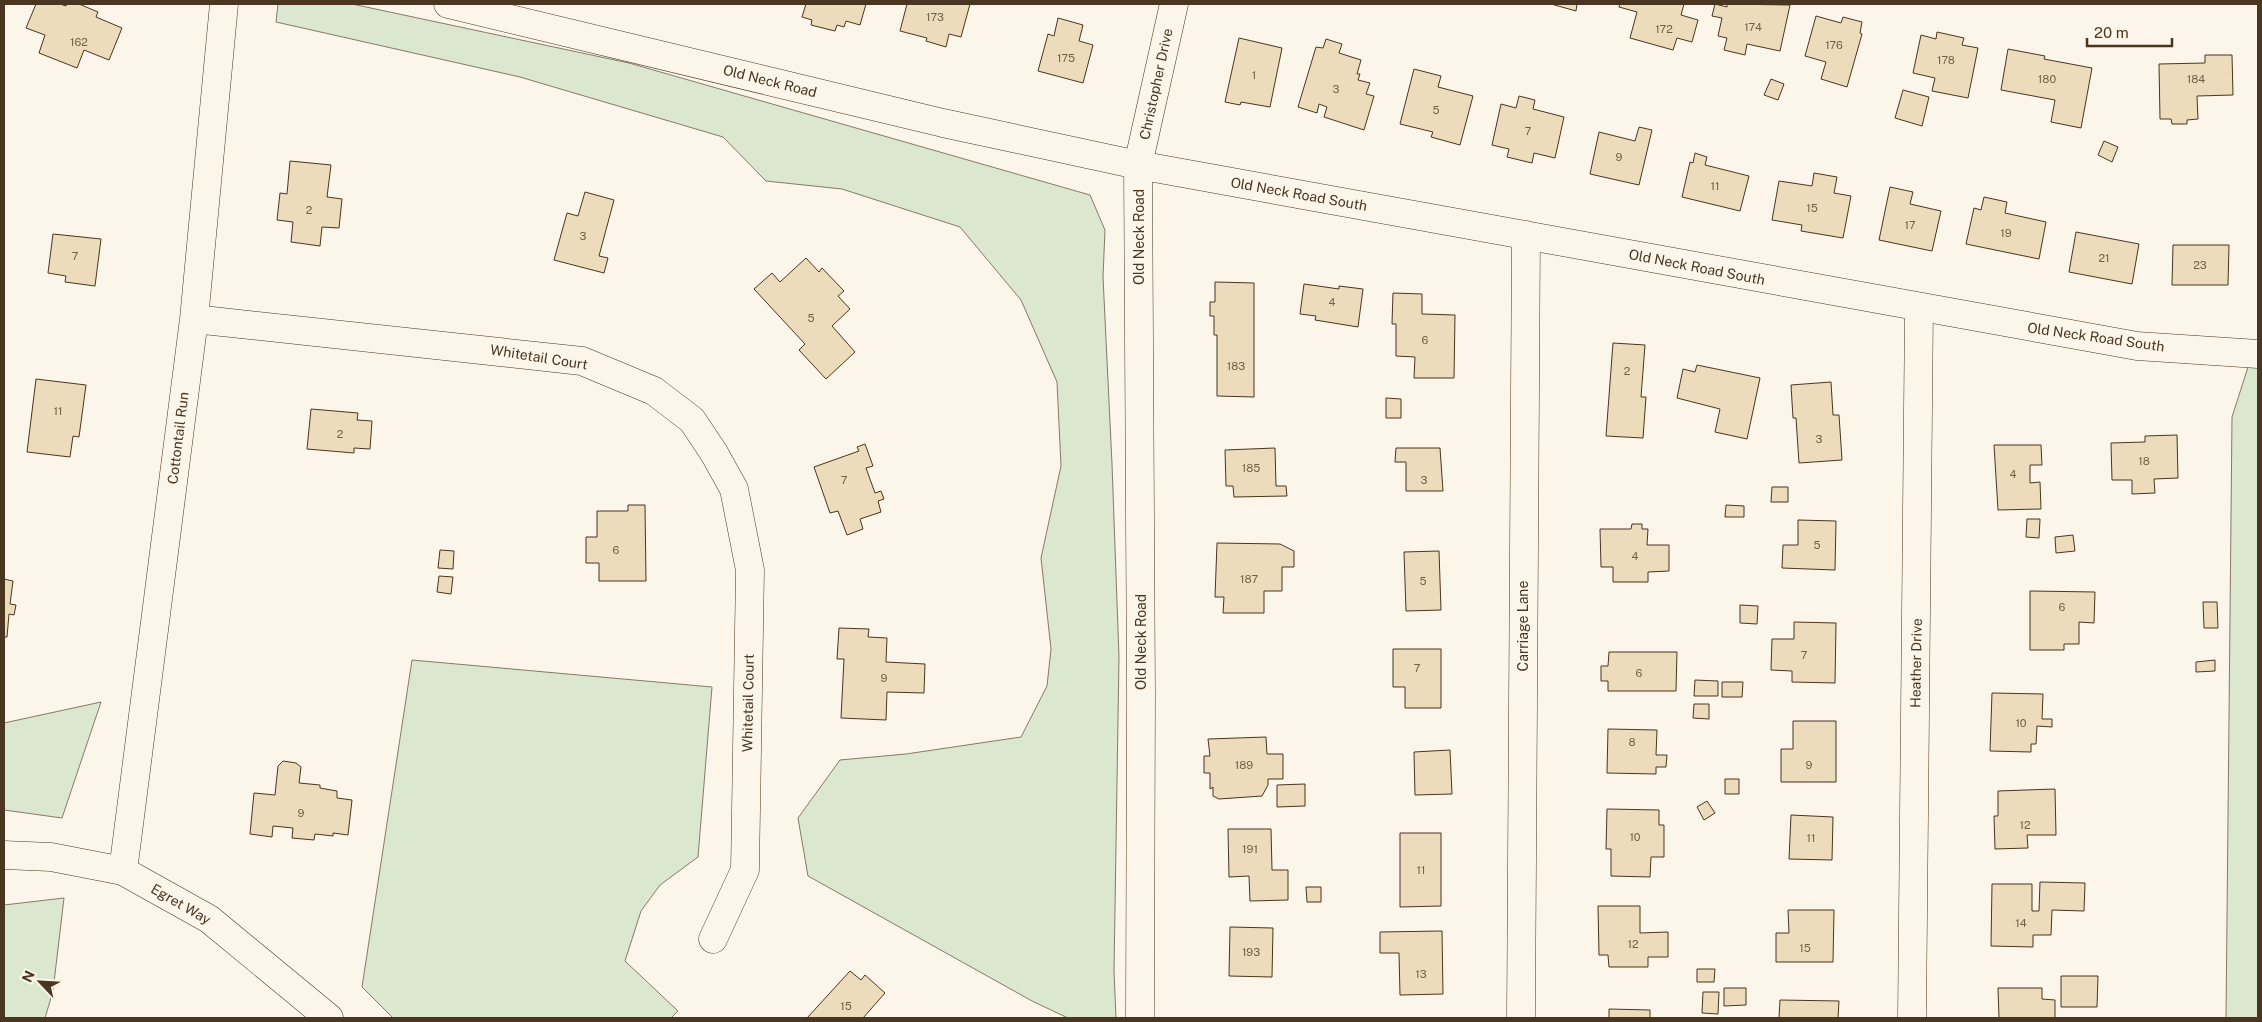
<svg xmlns="http://www.w3.org/2000/svg" width="2262" height="1022" font-family="'Public Sans',sans-serif">
  <style>
    .green { fill: #dce7d0; stroke: #887966 }
    .building { fill: #ecdcbc; stroke: #4a3520 }
    .lines { fill: none; stroke-linecap: round; stroke-linejoin: round }
    .minor-casing { stroke: #4a3520; stroke-width: 29 }
    .minor { stroke: #fbf6e9; stroke-width: 28 }
    .labels { text-anchor: middle; stroke-width: 4; stroke-linejoin: round; paint-order: stroke }
    .number-label { font-size: 11px; fill: #725f47 }
    .street-label { font-size: 14px; fill: #4a3520; stroke: #fbf6e9 }
  </style>
  <rect width="100%" height="100%" fill="#fbf6e9"/>
  <!-- green -->
  <path class="green" d="M278 4H352L629 63 1090 195 1105 230 1103 277 1112 464 1119 657 1114 971 1116 1018H1068L1032 1001 808 876 798 818 840 760 906 754 1021 737 1047 686 1051 649 1041 558 1061 466 1057 382 1021 300 960 227 842 189 766 181 723 137 520 77 276 22Z
    M2248 367H2258V1018H2226L2232 417Z
    M412 660 712 687 698 857 660 885 641 911 625 961 678 1011 671 1018H393L362 987Z
    M101 702 62 818 4 810V723Z
    M64 898 53 991 45 1018H4V905Z"/>
  <!-- building -->
  <path class="building" d="M36 4H60L66 6 67 4H79L98 12 96 17 122 28 109 60 84 50 77 68 39 53 45 35 26 28Z
    M806 4H866L860 25 846 21 844 27 837 25 835 31 811 25 812 20 802 17Z
    M907 4H970L961 37 949 34 946 47 926 41 927 38 900 31Z
    M1551 4H1577L1576 11Z
    M1620 4H1684L1681 15 1698 20 1692 42 1677 38 1673 50 1630 38 1637 12 1619 7Z
    M1715 4 1727 7V4L1790 5 1780 51 1747 44 1745 55 1724 50 1727 38 1718 36 1722 18 1712 16Z
    M1816 16 1841 23 1843 17 1862 22 1860 33 1862 34 1847 87 1821 79 1826 62 1805 56Z
    M1058 18 1083 25 1079 41 1093 45 1083 83 1038 71 1048 34 1054 36Z
    M1937 32 1964 38 1962 45 1978 48 1968 98 1932 91 1935 78 1913 73 1921 35 1936 39Z
    M1239 38 1282 48 1270 107 1241 102 1240 105 1225 102Z
    M1326 39 1342 44 1339 53 1361 60 1357 74H1360L1358 80 1370 83 1366 94 1374 96 1364 130 1324 117 1327 107 1319 104 1317 113 1298 107 1316 47 1323 48Z
    M2008 49 2045 56 2044 59 2092 68 2081 128 2051 122 2055 100 2001 90Z
    M2205 55H2232L2233 95 2197 96 2198 119 2187 120V124H2172L2171 119H2160L2159 64 2205 63Z
    M1414 69 1441 76 1438 87 1473 96 1460 145 1431 137 1433 132 1400 124Z
    M1771 79 1784 84 1778 100 1764 95Z
    M1903 90 1929 97 1922 126 1895 118Z
    M1519 96 1535 100 1533 109 1564 117 1555 158 1534 153 1532 163 1507 157 1509 149 1492 145 1501 104 1516 108Z
    M1639 127 1652 130 1639 185 1590 174 1599 132 1635 141Z
    M2104 141 2118 147 2112 162 2098 155Z
    M1695 153 1707 157 1705 165 1749 176 1740 211 1682 197 1690 162 1693 163Z
    M290 161 331 165 327 197 342 199 339 228 322 227 320 246 291 242 293 222 277 220 280 193 287 194Z
    M1814 173 1837 177 1834 193 1851 196 1843 238 1801 231 1802 225 1772 220 1779 181 1812 186Z
    M1890 187 1913 192 1910 204 1941 211 1932 251 1879 240Z
    M585 192 614 200 599 256 608 258 604 273 554 260 567 213 578 216Z
    M1984 197 2007 202 2005 213 2046 222 2039 259 1966 244 1974 208 1981 210Z
    M2076 232 2139 244 2132 284 2069 272Z
    M53 234 101 239 95 286 65 282 66 276 48 273Z
    M2173 245H2229L2228 285H2172Z
    M806 258 819 272 822 268 844 291 838 296 850 309 832 326 855 352 826 379 799 350 805 344 754 289 772 273 780 282Z
    M1215 282 1254 283V397L1217 396V335H1214V316H1210V302H1215Z
    M1304 284 1339 289V286L1363 289 1358 327 1315 320 1316 316 1300 314Z
    M1393 293 1422 294V314L1455 315 1454 378H1414L1415 357 1396 356V324H1392Z
    M1613 343 1645 345 1641 397H1646L1643 438 1606 436Z
    M1697 365 1760 378 1747 439 1715 432 1720 409 1677 398 1683 369 1695 372Z
    M36 379 86 385 79 437 73 436 70 457 27 452Z
    M1831 382 1833 415H1839L1842 460 1799 463 1796 418H1793L1791 385Z
    M1386 398 1401 399V418H1386Z
    M311 409 358 413 357 420 372 421 370 449 354 448V453L307 449Z
    M2177 435 2178 478 2154 479 2155 493 2132 494V480H2112L2111 443 2145 442V436Z
    M865 444 873 466 866 468 875 493 881 491 884 499 878 501 881 512 860 519 863 529 847 535 838 511 830 513 814 467 859 451 857 447Z
    M1994 445H2041L2042 465H2030V483L2040 482 2041 509 1998 510Z
    M1275 448 1276 486H1286L1287 496 1234 497 1233 486H1226L1225 450Z
    M1396 448H1440L1443 491H1406V462H1395Z
    M1772 487H1788V502H1771Z
    M628 505H645L646 581H599V563H586V537H597V511H628Z
    M1726 505 1744 506V517H1725Z
    M2027 519H2040L2039 538 2026 537Z
    M1798 520 1836 521 1835 570 1782 568 1783 545H1798Z
    M1632 524H1642V529H1648L1647 545H1669V571L1648 572V582H1613V567H1601L1600 529H1631Z
    M2073 535 2075 551 2056 553 2055 537Z
    M1217 543 1280 544 1294 551V567H1282V591H1264V613H1223L1224 597H1215Z
    M440 550 454 551 453 569 438 568Z
    M1439 551 1441 610 1406 611 1404 552Z
    M439 576 453 577 451 594 437 592Z
    M4 579 13 581 10 604 16 605 14 615 9 614 7 637H4Z
    M2030 591 2095 592 2094 623 2079 622V644H2064V650H2030Z
    M2203 602H2217L2218 628H2204Z
    M1740 605 1758 606 1757 624 1740 623Z
    M1794 622 1836 623 1835 683 1792 682V671L1771 670 1772 639H1794Z
    M839 628 869 629 868 637 887 638 886 662 925 664 924 693 887 692 886 720 841 718 844 659H837Z
    M1393 649H1441V708H1405V687H1393Z
    M1609 652H1677L1676 691H1608V681H1601V666H1608Z
    M2215 660V671L2196 672V662Z
    M1695 680 1718 681V696H1694Z
    M1722 682H1743L1742 697H1722Z
    M1992 693 2043 694 2042 719H2052V727L2037 726 2036 744H2031V752L1990 751Z
    M1694 704H1709V719L1693 718Z
    M1793 721H1836V782H1781V749H1793Z
    M1608 729 1657 730 1656 755H1667L1666 767H1656V774L1607 773Z
    M1266 737 1267 754H1283V779H1268V785L1262 796 1219 799 1213 796V787L1210 789V773H1204V756H1210L1208 739Z
    M1450 750 1452 794 1415 795 1414 752Z
    M283 761 296 763 301 767 299 783 320 785V788L337 791V798L352 800 348 835 333 833V836L315 834 314 840 292 838 293 828 273 826 272 837 250 834 254 793 275 795 278 766Z
    M1725 779H1739V794H1725Z
    M1305 784V806L1277 807V785Z
    M2055 789 2056 835H2027L2028 848 1995 849 1994 816H1998V791Z
    M1707 801 1715 813 1704 820 1697 807Z
    M1607 809 1659 810V825H1664V857H1651L1650 877 1611 876V849H1606Z
    M1791 815 1833 817 1832 860 1789 859Z
    M1228 829H1271L1272 870H1288V900L1250 901 1249 876 1229 877Z
    M1400 833H1441V906L1400 907Z
    M2040 882 2085 883 2084 911 2052 910 2051 935H2033V947L1991 946 1992 884H2032V911H2039Z
    M1306 887H1321V902H1307Z
    M1598 906H1640V933L1668 932V957H1648V967H1609L1608 955H1599Z
    M1788 910H1834L1833 962H1776V933H1789Z
    M1230 927 1273 928 1272 977 1229 976Z
    M1442 931 1443 994 1400 995 1399 953H1380V932Z
    M1697 969H1715L1714 982H1697Z
    M850 971 861 980 865 975 885 993 863 1018H807Z
    M2061 976H2098L2097 1007H2061Z
    M1724 988H1746V1005L1724 1006Z
    M1998 988H2042V999L2055 1000V1018H1999Z
    M1703 992H1719L1718 1014 1702 1013Z
    M1780 1000 1839 1001 1838 1018H1779Z
    M1609 1009 1650 1010V1018H1609Z"/>
  <g class="lines">
    <!-- minor casing -->
    <g class="minor-casing">
      <path id="minor" d="M448 4 943 123 1138 165 2137 346 2258 354
        M194 319 582 361 654 391 692 420 714 453 734 489 750 570 745 870 713 939
        M4 855 51 857 123 871 209 919 329 1018
        M123 871 194 319 224 4
        M1140 1018 1141 693 1138 165 1174 4
        M1521 1018 1526 235
        M1912 1018 1919 308"/>
    </g>
    <!-- minor -->
    <use href="#minor" class="minor"/>
  </g>
  <g class="labels">
    <!-- number labels -->
    <g class="number-label">
      <text x="935" y="21">173</text>
      <text x="1753" y="31">174</text>
      <text x="1664" y="33">172</text>
      <text x="79" y="46">162</text>
      <text x="1834" y="49">176</text>
      <text x="1066" y="62">175</text>
      <text x="1946" y="64">178</text>
      <text x="1254" y="79">1</text>
      <text x="2047" y="83">180</text>
      <text x="2196" y="83">184</text>
      <text x="1336" y="93">3</text>
      <text x="1436" y="114">5</text>
      <text x="1528" y="135">7</text>
      <text x="1619" y="161">9</text>
      <text x="1715" y="190">11</text>
      <text x="1812" y="212">15</text>
      <text x="309" y="214">2</text>
      <text x="1910" y="229">17</text>
      <text x="2006" y="237">19</text>
      <text x="583" y="240">3</text>
      <text x="75" y="260">7</text>
      <text x="2104" y="262">21</text>
      <text x="2200" y="269">23</text>
      <text x="1332" y="306">4</text>
      <text x="811" y="322">5</text>
      <text x="1425" y="344">6</text>
      <text x="1236" y="370">183</text>
      <text x="1627" y="375">2</text>
      <text x="58" y="415">11</text>
      <text x="340" y="438">2</text>
      <text x="1819" y="443">3</text>
      <text x="2144" y="465">18</text>
      <text x="1251" y="472">185</text>
      <text x="2013" y="478">4</text>
      <text x="844" y="484">7</text>
      <text x="1424" y="484">3</text>
      <text x="1817" y="549">5</text>
      <text x="616" y="554">6</text>
      <text x="1635" y="560">4</text>
      <text x="1249" y="583">187</text>
      <text x="1423" y="585">5</text>
      <text x="2062" y="611">6</text>
      <text x="1804" y="659">7</text>
      <text x="1417" y="672">7</text>
      <text x="1639" y="677">6</text>
      <text x="884" y="682">9</text>
      <text x="2021" y="727">10</text>
      <text x="1632" y="746">8</text>
      <text x="1244" y="769">189</text>
      <text x="1809" y="769">9</text>
      <text x="301" y="817">9</text>
      <text x="2025" y="829">12</text>
      <text x="1635" y="841">10</text>
      <text x="1811" y="842">11</text>
      <text x="1250" y="853">191</text>
      <text x="1421" y="874">11</text>
      <text x="2021" y="927">14</text>
      <text x="1633" y="948">12</text>
      <text x="1805" y="952">15</text>
      <text x="1251" y="956">193</text>
      <text x="1421" y="978">13</text>
      <text x="846" y="1010">15</text>
    </g>
    <!-- street labels -->
    <g class="street-label">
      <text transform="translate(770 81) rotate(14)" y="5">Old Neck Road</text>
      <text transform="translate(1156 84) rotate(-78)" y="5">Christopher Drive</text>
      <text transform="translate(1299 194) rotate(10)" y="5">Old Neck Road South</text>
      <text transform="translate(1139 237) rotate(-90)" y="5">Old Neck Road</text>
      <text transform="translate(1697 267) rotate(11)" y="5">Old Neck Road South</text>
      <text transform="translate(2096 337) rotate(8)" y="5">Old Neck Road South</text>
      <text transform="translate(539 357) rotate(9)" y="5">Whitetail Court</text>
      <text transform="translate(178 438) rotate(-83)" y="5">Cottontail Run</text>
      <text transform="translate(1523 626) rotate(-90)" y="5">Carriage Lane</text>
      <text transform="translate(1141 642) rotate(-90)" y="5">Old Neck Road</text>
      <text transform="translate(1916 663) rotate(-89)" y="5">Heather Drive</text>
      <text transform="translate(748 703) rotate(-89)" y="5">Whitetail Court</text>
      <text transform="translate(181 904) rotate(30)" y="5">Egret Way</text>
    </g>
  </g>
  <!-- border -->
  <rect width="2262" height="1022" fill="none" stroke="#4a3520" stroke-width="10"/>
  <!-- north arrow -->
  <g transform="translate(40 982) rotate(295)" stroke="#fbf6e9" stroke-width="4" paint-order="stroke">
  <path d="M0-4L9 19L0 12L-9 19Z" fill="#4a3520"/>
  <text y="-8" font-size="14" font-weight="bold" text-anchor="middle" fill="#4a3520">N</text>
  </g>
  <!-- scale -->
  <path d="M2087 38v8h85v-8" fill="none" stroke="#4a3520" stroke-width="2.5"/>
  <text x="2094" y="38" font-size="15" fill="#4a3520" stroke="#fbf6e9" stroke-width="4" paint-order="stroke">20 m</text>
</svg>
